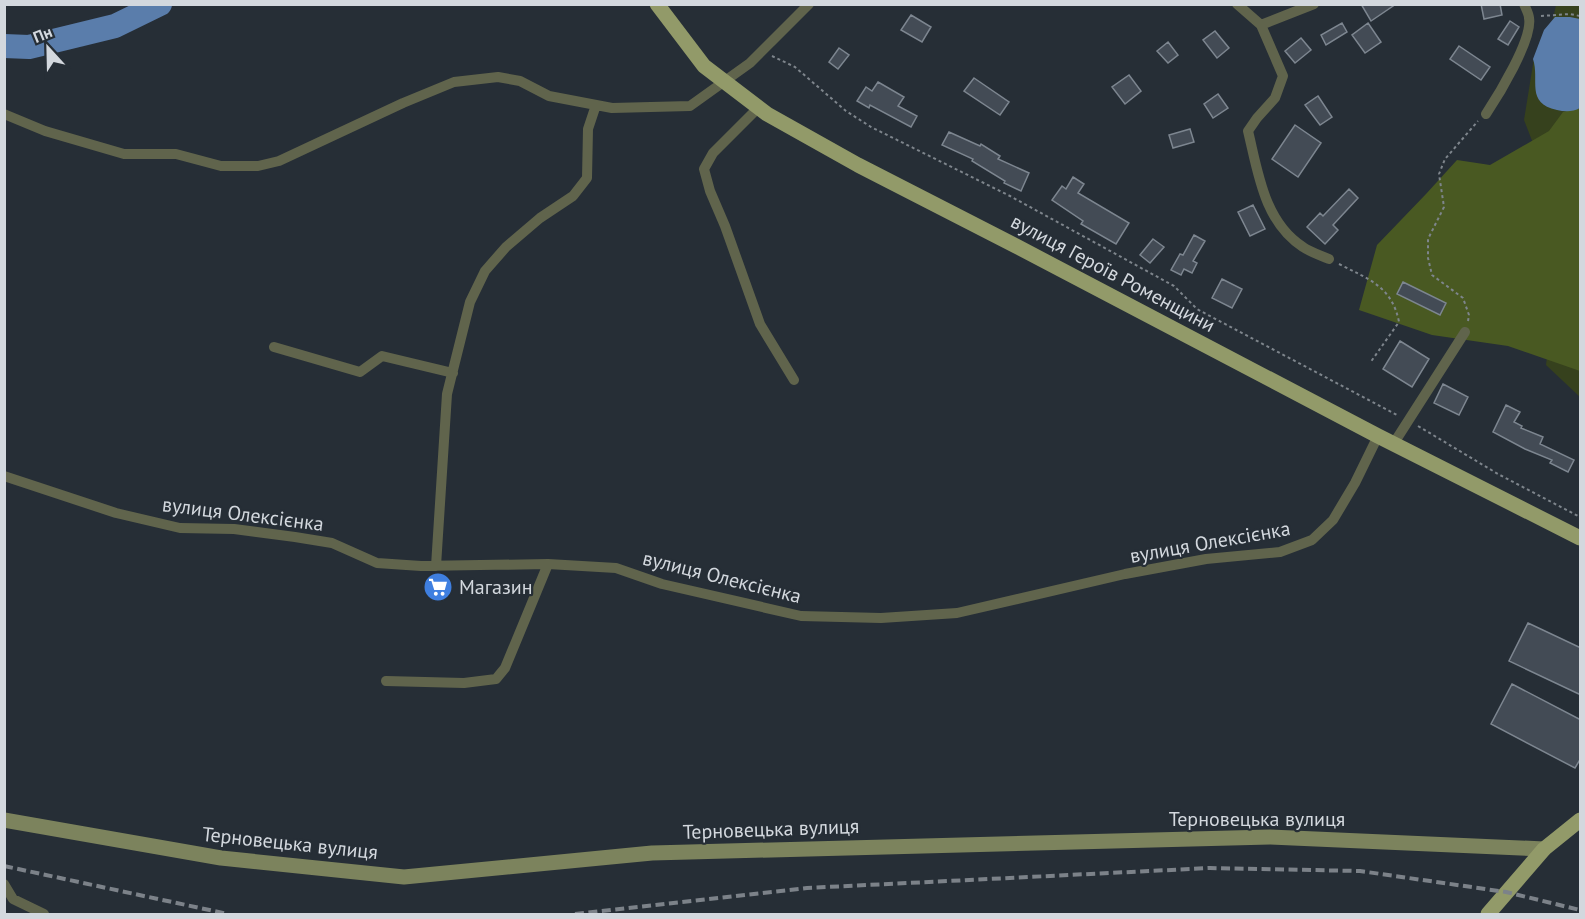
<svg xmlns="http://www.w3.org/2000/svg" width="1585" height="919" font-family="'PT Sans',sans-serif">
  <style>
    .green { fill: #36411d }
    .forest { fill: #495922 }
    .water { fill: #5a7dab }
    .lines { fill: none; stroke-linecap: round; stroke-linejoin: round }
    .river { stroke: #5a7dab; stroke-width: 24 }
    .building { fill: #434b55; stroke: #7d8690; stroke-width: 1.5 }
    .path { stroke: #7e858c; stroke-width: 2; stroke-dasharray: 3 3; stroke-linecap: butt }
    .street { stroke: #60644c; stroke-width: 10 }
    .secondary { stroke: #7c835d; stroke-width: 15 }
    .primary { stroke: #929a69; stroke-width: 15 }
    .rail { stroke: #7c8289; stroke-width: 4; stroke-dasharray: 9 4.5; stroke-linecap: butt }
    .labels { text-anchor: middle; stroke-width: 4.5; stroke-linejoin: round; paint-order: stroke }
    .street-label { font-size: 20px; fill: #d3d8de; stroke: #262e36 }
    .poi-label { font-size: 20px; fill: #d3d8de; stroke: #262e36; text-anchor: start }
  </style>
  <rect width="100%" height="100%" fill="#262e36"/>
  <!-- green -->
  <path class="green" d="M1556 5H1580V397L1546 365 1552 315 1538 156 1524 120 1534 58 1553 19Z"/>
  <!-- forest -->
  <path class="forest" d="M1580 108V371L1508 346 1432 335 1359 310 1377 245 1426 194 1457 160 1490 165 1549 131 1563 112Z"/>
  <!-- water -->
  <path class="water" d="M1555 17H1570L1580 19V108C1573 112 1565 112 1557 110 1525 103 1540 80 1533 59L1544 30Z"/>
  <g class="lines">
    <!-- river -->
    <path class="river" d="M4 46 29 47 115 26 160 4"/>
  </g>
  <!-- building -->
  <path class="building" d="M1361 4H1396L1371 21Z
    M1481 4H1500L1502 15 1484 19Z
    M911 15 931 27 922 42 901 30Z
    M1510 21 1519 27 1508 45 1498 39Z
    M1342 23 1347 32 1326 45 1321 35Z
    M1368 23 1381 42 1365 53 1352 35Z
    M1215 31 1229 48 1217 58 1203 40Z
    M1301 38 1311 50 1295 63 1285 51Z
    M1168 42 1178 55 1168 63 1157 51Z
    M1459 46 1490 67 1481 80 1450 59Z
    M839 48 849 55 838 69 829 62Z
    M1129 75 1141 91 1125 104 1112 87Z
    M974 78 1009 102 1000 115 964 91Z
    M878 82 904 97 898 106 917 116 911 127 870 105 869 108 857 101 866 87 872 91Z
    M1218 94 1228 108 1213 118 1204 104Z
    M1318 96 1332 117 1320 125 1305 105Z
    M1295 125 1321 143 1298 177 1272 159Z
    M1190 129 1194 142 1173 148 1169 135Z
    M949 132 980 146 981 144 1000 156 998 159 1029 173 1021 191 1004 183 1005 181 972 161 973 159 942 145Z
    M1073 177 1084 184 1078 193 1129 223 1116 244 1081 224 1083 221 1052 200 1062 186 1066 189Z
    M1349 189 1358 198 1333 225 1338 230 1325 244 1307 227 1320 213 1323 216Z
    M1253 205 1265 229 1250 236 1238 212Z
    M1194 235 1205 241 1193 261 1197 263 1192 273 1184 269 1181 275 1171 270 1180 254 1183 255Z
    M1153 239 1164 247 1150 263 1140 255Z
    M1222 279 1242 289 1232 308 1212 298Z
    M1403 282 1446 303 1440 315 1397 294Z
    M1400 341 1429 359 1412 387 1383 369Z
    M1443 384 1468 397 1459 415 1434 403Z
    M1506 405 1520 412 1514 422 1522 426 1521 428 1543 437 1540 444 1574 460 1568 472 1550 463 1552 460 1525 449 1493 432Z
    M1528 623 1581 648V695L1509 661Z
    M1512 684 1581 720V758L1575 768 1491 724Z"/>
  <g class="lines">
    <!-- path -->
    <path class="path" d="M1541 16 1570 14 1580 16
      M772 56 795 67 846 111 871 127 1010 196 1174 286 1197 309 1208 315 1397 415
      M1339 264C1368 279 1392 286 1399 322L1370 363
      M1468 321 1469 315 1463 298 1432 275 1428 258V239L1444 207 1439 174 1445 159 1478 121
      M1418 426 1498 474 1580 517"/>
    <!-- street -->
    <path class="street" d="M1237 4 1261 25 1314 4
      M1261 25 1283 76 1275 98 1257 118 1248 131C1258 172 1264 222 1303 247 1310 252 1320 255 1329 259
      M759 107 713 153 704 169 710 191 725 226 760 324 794 380
      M4 114 45 131 124 154H176L221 166H258L279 161 403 103 454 82 498 77 520 81 549 96 612 108 690 106 750 63 809 4
      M1486 114C1498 96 1533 39 1529 18 1529 14 1526 9 1524 4
      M274 347 360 372 382 356 453 373
      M1394 443 1465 332
      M4 476 116 513 180 528 234 529 295 537 332 543 377 563 421 566 548 564 616 568 662 584 801 616 881 618 957 613 1125 574 1206 559 1280 552 1312 540 1333 520 1355 483 1378 436
      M436 566 447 394 470 302 485 271 506 247 540 218 573 196 587 178 588 129 596 105
      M386 681 464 683 496 679 505 668 548 564
      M4 884 13 899 44 914"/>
    <!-- secondary -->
    <path class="secondary" d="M4 820 221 858 404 877 652 853 1270 837 1544 849"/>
    <!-- primary -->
    <path class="primary" d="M657 4 704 66 767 114 858 165 1016 246 1378 436 1580 538
      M1488 914 1544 849 1580 820"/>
    <!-- rail -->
    <path class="rail" d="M4 866 228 914
      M575 914 807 888 1210 868 1360 871 1506 892 1580 910"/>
  </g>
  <!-- icons -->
  <defs>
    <g id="supermarket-disc" transform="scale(1.5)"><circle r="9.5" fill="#3f7fe0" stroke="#262e36"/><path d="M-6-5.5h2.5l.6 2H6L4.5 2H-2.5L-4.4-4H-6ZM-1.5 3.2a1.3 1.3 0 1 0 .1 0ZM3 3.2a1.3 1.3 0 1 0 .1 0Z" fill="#fff"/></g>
  </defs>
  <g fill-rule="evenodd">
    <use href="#supermarket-disc" x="438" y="587"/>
  </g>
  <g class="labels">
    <!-- street labels -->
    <g class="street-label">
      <text transform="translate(1113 273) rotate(28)" y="7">вулиця Героїв Роменщини</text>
      <text transform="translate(243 514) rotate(7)" y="7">вулиця Олексієнка</text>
      <text transform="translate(1210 542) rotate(-10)" y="7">вулиця Олексієнка</text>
      <text transform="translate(722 577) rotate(14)" y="7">вулиця Олексієнка</text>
      <text x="1257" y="826">Терновецька вулиця</text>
      <text transform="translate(771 829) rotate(-2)" y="7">Терновецька вулиця</text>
      <text transform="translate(290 843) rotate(6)" y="7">Терновецька вулиця</text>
    </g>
    <!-- poi labels -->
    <g class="poi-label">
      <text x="459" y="594">Магазин</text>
    </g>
  </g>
  <!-- border -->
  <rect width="1585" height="919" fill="none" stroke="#d3d8de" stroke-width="12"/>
  <!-- north arrow -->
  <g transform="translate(48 48) rotate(338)" stroke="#262e36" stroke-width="4.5" paint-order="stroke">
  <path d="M0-4.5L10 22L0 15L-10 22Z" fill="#d3d8de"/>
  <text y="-9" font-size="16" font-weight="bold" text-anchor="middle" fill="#d3d8de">Пн</text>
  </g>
</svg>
